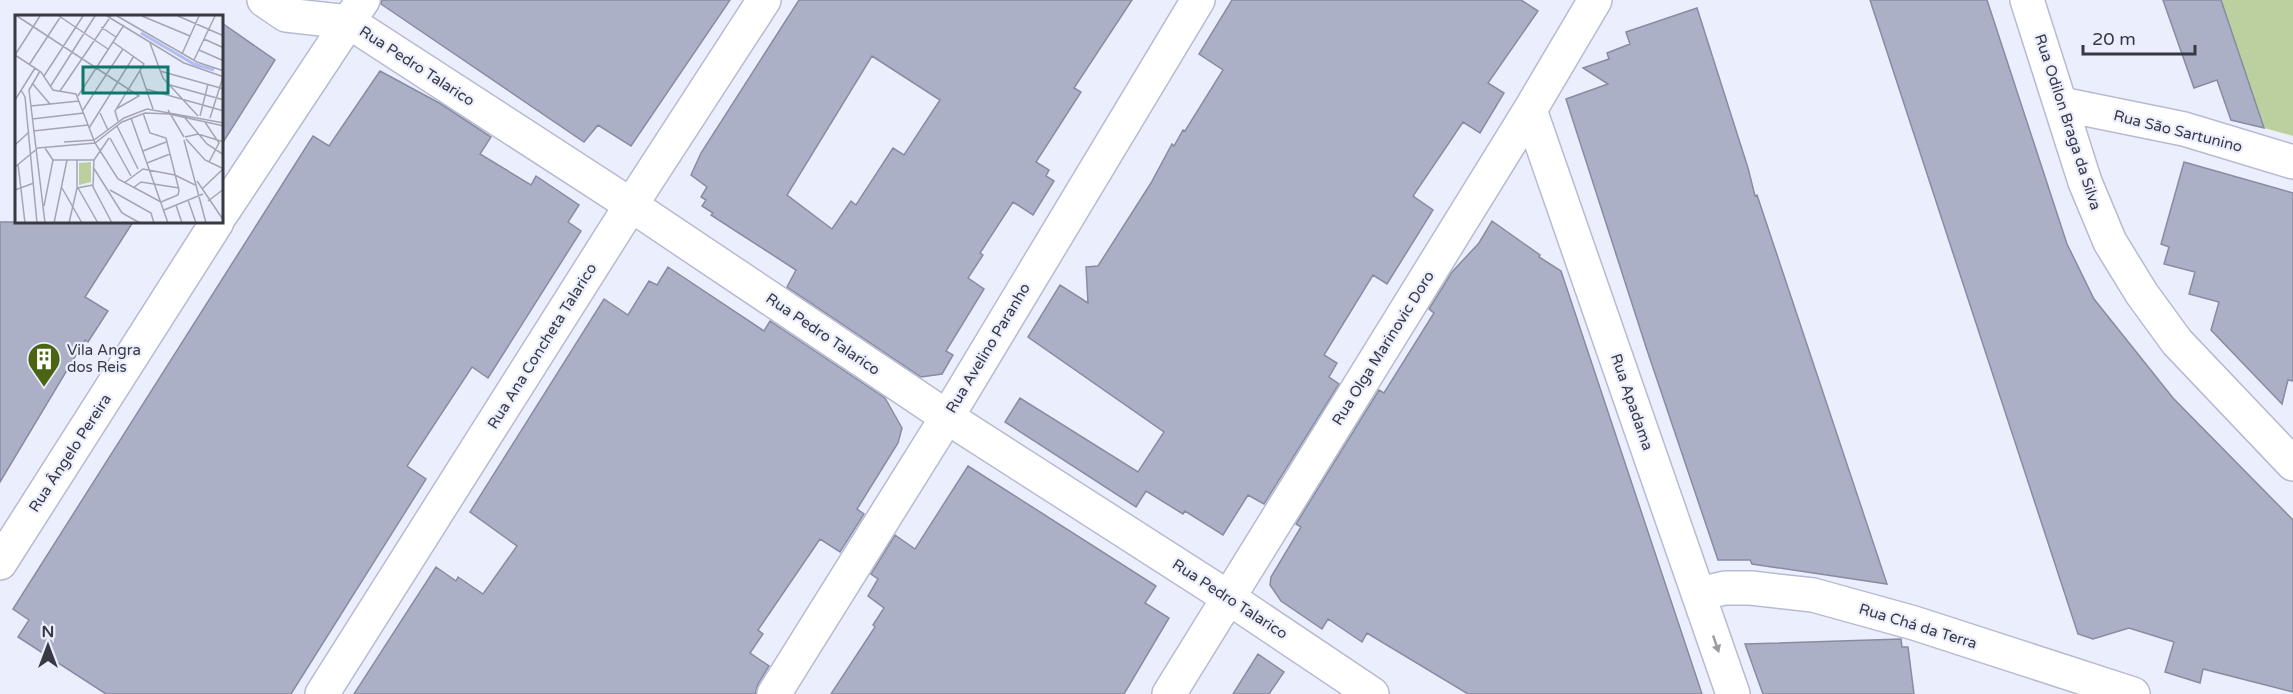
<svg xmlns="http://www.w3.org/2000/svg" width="2293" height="694" font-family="'Varela Round',sans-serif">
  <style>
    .green { fill: #bcd09f }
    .building { fill: #abb0c7; stroke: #878ca2; stroke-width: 1.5; fill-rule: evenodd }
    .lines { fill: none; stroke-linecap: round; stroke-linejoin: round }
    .minor-casing { stroke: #b6bbd2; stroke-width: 36 }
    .minor { stroke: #fff; stroke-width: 33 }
    .oneway { fill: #9b9ca1 }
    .labels { text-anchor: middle; stroke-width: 4.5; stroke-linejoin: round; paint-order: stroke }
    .street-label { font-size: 15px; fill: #373943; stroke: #ebeefc }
    .poi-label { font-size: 15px; fill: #373943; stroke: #ebeefc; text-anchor: start }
    .inset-river { fill: none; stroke: #b3bdf1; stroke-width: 3 }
    .inset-road { fill: none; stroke: #a3a6b2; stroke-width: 1.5 }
    .view { fill: #0f766e; fill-opacity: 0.15; stroke: #0f766e; stroke-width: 3 }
    .inset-edge { fill: none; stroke: #373943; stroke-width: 3 }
  </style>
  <rect width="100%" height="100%" fill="#ebeefc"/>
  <!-- green -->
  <path class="green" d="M2221 0H2293V136L2264 128Z"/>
  <!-- building -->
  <path class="building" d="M382 0H730L631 146 598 125 584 142 381 4Z
    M799 0H1132L1074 88 1081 92 1036 162 1049 170 1046 176 1054 181 1033 215 1013 202 980 253 983 255 968 278 984 289 946 351 953 355 942 374 921 377 787 287 796 270 711 215 713 213 702 206 706 200 701 197 707 187 691 175 701 153ZM872 56 940 100 904 155 893 148 856 205 851 201 832 229 787 195Z
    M1232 0H1521L1538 11 1488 83 1504 93 1480 133 1463 122 1413 196 1433 210 1387 284 1373 275 1324 355 1337 363 1329 377 1339 384 1264 504 1248 495 1223 535 1185 511 1183 514 1146 491 1136 507 1005 422 1020 398 1138 472 1164 432 1028 337 1060 285 1088 303 1086 267 1098 266 1151 183 1172 144 1174 146 1183 130 1185 131 1223 70 1199 54Z
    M1870 0H1987L2067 244 2094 299 2173 398 2293 520V692L2203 669 2200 683 2165 672 2174 642 2129 628 2093 639 2078 634Z
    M2163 0H2221L2264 128 2231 120 2217 80 2194 88Z
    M1697 8 1748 168 1755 196 1757 195 1887 584 1752 564 1750 560H1718L1646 347 1566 99 1608 84 1583 68 1609 59 1607 53 1630 44 1626 32Z
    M222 23 275 60 222 144Z
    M380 71 441 104 491 137 480 154 531 185 536 176 579 205 568 222 581 231 488 378 472 367 407 466 426 479 291 694H106L18 637 29 620 13 609 313 136 329 146Z
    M2184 162 2293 193V381L2288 380 2282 404 2211 330 2219 302 2189 294 2195 272 2164 264 2169 247 2161 244Z
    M1492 221 1540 255 1539 257 1561 271 1702 694H1468L1367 633 1362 642 1328 619 1322 629 1281 601 1270 585 1271 577 1301 527 1296 524 1379 390 1384 393 1434 313 1429 309 1452 272 1479 243Z
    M0 222H133L85 297 108 311 88 342 85 340 0 482Z
    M668 267 764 331 770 321 885 398 902 428 898 443 857 509 864 514 840 552 820 539 758 630 763 634 750 653 769 666 758 684 755 694H354L436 567 456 581 458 577 483 594 517 546 470 512 604 299 628 315 649 281 657 285Z
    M968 466 1156 586 1145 603 1169 618 1124 694H831L875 627 873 625 884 608 868 596 878 579 871 574 895 535 915 549Z
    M1901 639 1902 647H1908L1914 694H1763L1745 644Z
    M1258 654 1284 672 1269 694H1233Z"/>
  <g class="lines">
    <!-- minor casing -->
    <g class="minor-casing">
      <path id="minor" d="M264 0 286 15 349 22 631 205 947 417 1229 598 1372 694
        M2027 0 2085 182 2110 242 2142 294 2177 342 2293 464
        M2061 104 2184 129 2293 162
        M1530 110 1733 694
        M222 213 363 0
        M0 563 217 222
        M1698 594 1725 588H1751L1813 595 1914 623 2133 694
        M322 694 631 205 764 0
        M774 694 947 417 1198 0
        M1169 694 1530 110 1595 0"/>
    </g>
    <!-- minor -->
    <use href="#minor" class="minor"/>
  </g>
  <!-- one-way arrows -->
  <defs><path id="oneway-solid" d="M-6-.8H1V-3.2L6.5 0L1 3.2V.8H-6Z" transform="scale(1.5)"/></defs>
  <use class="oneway" href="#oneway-solid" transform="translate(1716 644) rotate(71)"/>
  <!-- icons -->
  <defs>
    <g id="building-pin" transform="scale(1.725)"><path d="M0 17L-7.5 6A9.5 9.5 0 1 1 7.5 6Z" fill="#4b6413" stroke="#ebeefc"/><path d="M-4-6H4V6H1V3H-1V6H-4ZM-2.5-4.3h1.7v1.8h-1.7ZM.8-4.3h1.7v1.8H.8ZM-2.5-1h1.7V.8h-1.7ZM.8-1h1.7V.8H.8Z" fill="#fff"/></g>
  </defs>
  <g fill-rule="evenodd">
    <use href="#building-pin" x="44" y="359"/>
  </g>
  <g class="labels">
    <!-- street labels -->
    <g class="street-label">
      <text transform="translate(417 66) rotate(33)" y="5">Rua Pedro Talarico</text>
      <text transform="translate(2068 122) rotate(72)" y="5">Rua Odilon Braga da Silva</text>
      <text transform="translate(2178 131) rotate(14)" y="5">Rua São Sartunino</text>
      <text transform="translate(823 334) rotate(34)" y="5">Rua Pedro Talarico</text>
      <text transform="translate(542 346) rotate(-58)" y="5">Rua Ana Concheta Talarico</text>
      <text transform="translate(988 348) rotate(-59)" y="5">Rua Avelino Paranho</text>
      <text transform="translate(1383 348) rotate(-58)" y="5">Rua Olga Marinovic Doro</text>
      <text transform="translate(1632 402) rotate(71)" y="5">Rua Apadama</text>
      <text transform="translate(70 453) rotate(-57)" y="5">Rua Ângelo Pereira</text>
      <text transform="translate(1230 599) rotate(33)" y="5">Rua Pedro Talarico</text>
      <text transform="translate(1918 626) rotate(17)" y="5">Rua Chá da Terra</text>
    </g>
    <!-- poi labels -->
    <g class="poi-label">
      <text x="67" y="355">Vila Angra<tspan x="67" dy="17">dos Reis</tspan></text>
    </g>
  </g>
  <!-- overview -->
  <g transform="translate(15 15)">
    <rect width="208" height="208" fill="#ebeefc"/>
    <path d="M76 147V167L64 170V148Z" fill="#bcd09f"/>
    <path class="inset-river" d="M126 18 179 49 199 55"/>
    <path class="inset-road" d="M2 1 124 81 101 94M44 1 93 34M92 1 169 48 209 62M102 1 182 47 209 56M127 1 175 21M163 1 209 21M86 12 101 22M189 24 209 33M98 27 129 49 100 96 103 106M135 28 148 63 183 101M184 35 209 46M167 39 184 1M0 40 26 57 38 75 61 79 80 128 103 164 146 187M0 40 25 1M179 45 200 1M14 50 46 1M25 56 14 75 30 208M125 56 138 94M145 56 209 74M29 61 68 1M17 68 35 89M155 70 209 85M35 72 80 1M131 74 209 96M6 75 10 82 22 208M45 76 96 1M63 81 109 10M0 85 20 53M16 91 64 86M68 95 108 34M153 95 169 122M85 98 93 115M128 98 135 118 151 123 164 175 163 180 146 187M185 101 193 69M116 103 153 208M170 103 192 129 209 140M195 103 208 62M17 104 69 98M190 107 204 128 194 147M102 111 123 154M74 113 119 41M18 116 73 110M170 122 183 119 209 127M94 123 79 145 78 172 97 208M95 123 116 161M171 124 190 145 209 154M169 125 191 208M49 127 79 125 109 103 132 94 209 108M0 130 14 117M128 136 151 127M38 145H79M132 148 155 139M3 149 10 208M0 152 23 133 80 128 107 107 130 98 154 99 209 111M78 152 107 198 125 208M182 166 209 206M109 168 128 154 160 160 180 170M47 173 67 208M62 173V145M63 173 83 208M118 173 126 167 164 173M187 174 208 154M0 175 19 168M95 175 136 198 139 208M173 185 181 208M193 186 209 174M161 190 167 208M29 191 38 145 30 133M149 195 188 179M39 208 52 145M54 208 62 173 78 170"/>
    <path class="view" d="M68 52H153V78H68Z"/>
    <rect width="208" height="208" class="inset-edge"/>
  </g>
  <!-- north arrow -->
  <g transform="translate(48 646)" stroke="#ebeefc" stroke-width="4.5" paint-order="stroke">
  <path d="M0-4.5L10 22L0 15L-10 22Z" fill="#373943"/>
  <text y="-9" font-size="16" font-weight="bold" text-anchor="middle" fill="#373943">N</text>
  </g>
  <!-- scale -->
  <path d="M2083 45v9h112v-9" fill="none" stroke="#373943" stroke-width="3"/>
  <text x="2092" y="45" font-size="18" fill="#373943" stroke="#ebeefc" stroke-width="4.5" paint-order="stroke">20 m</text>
</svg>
